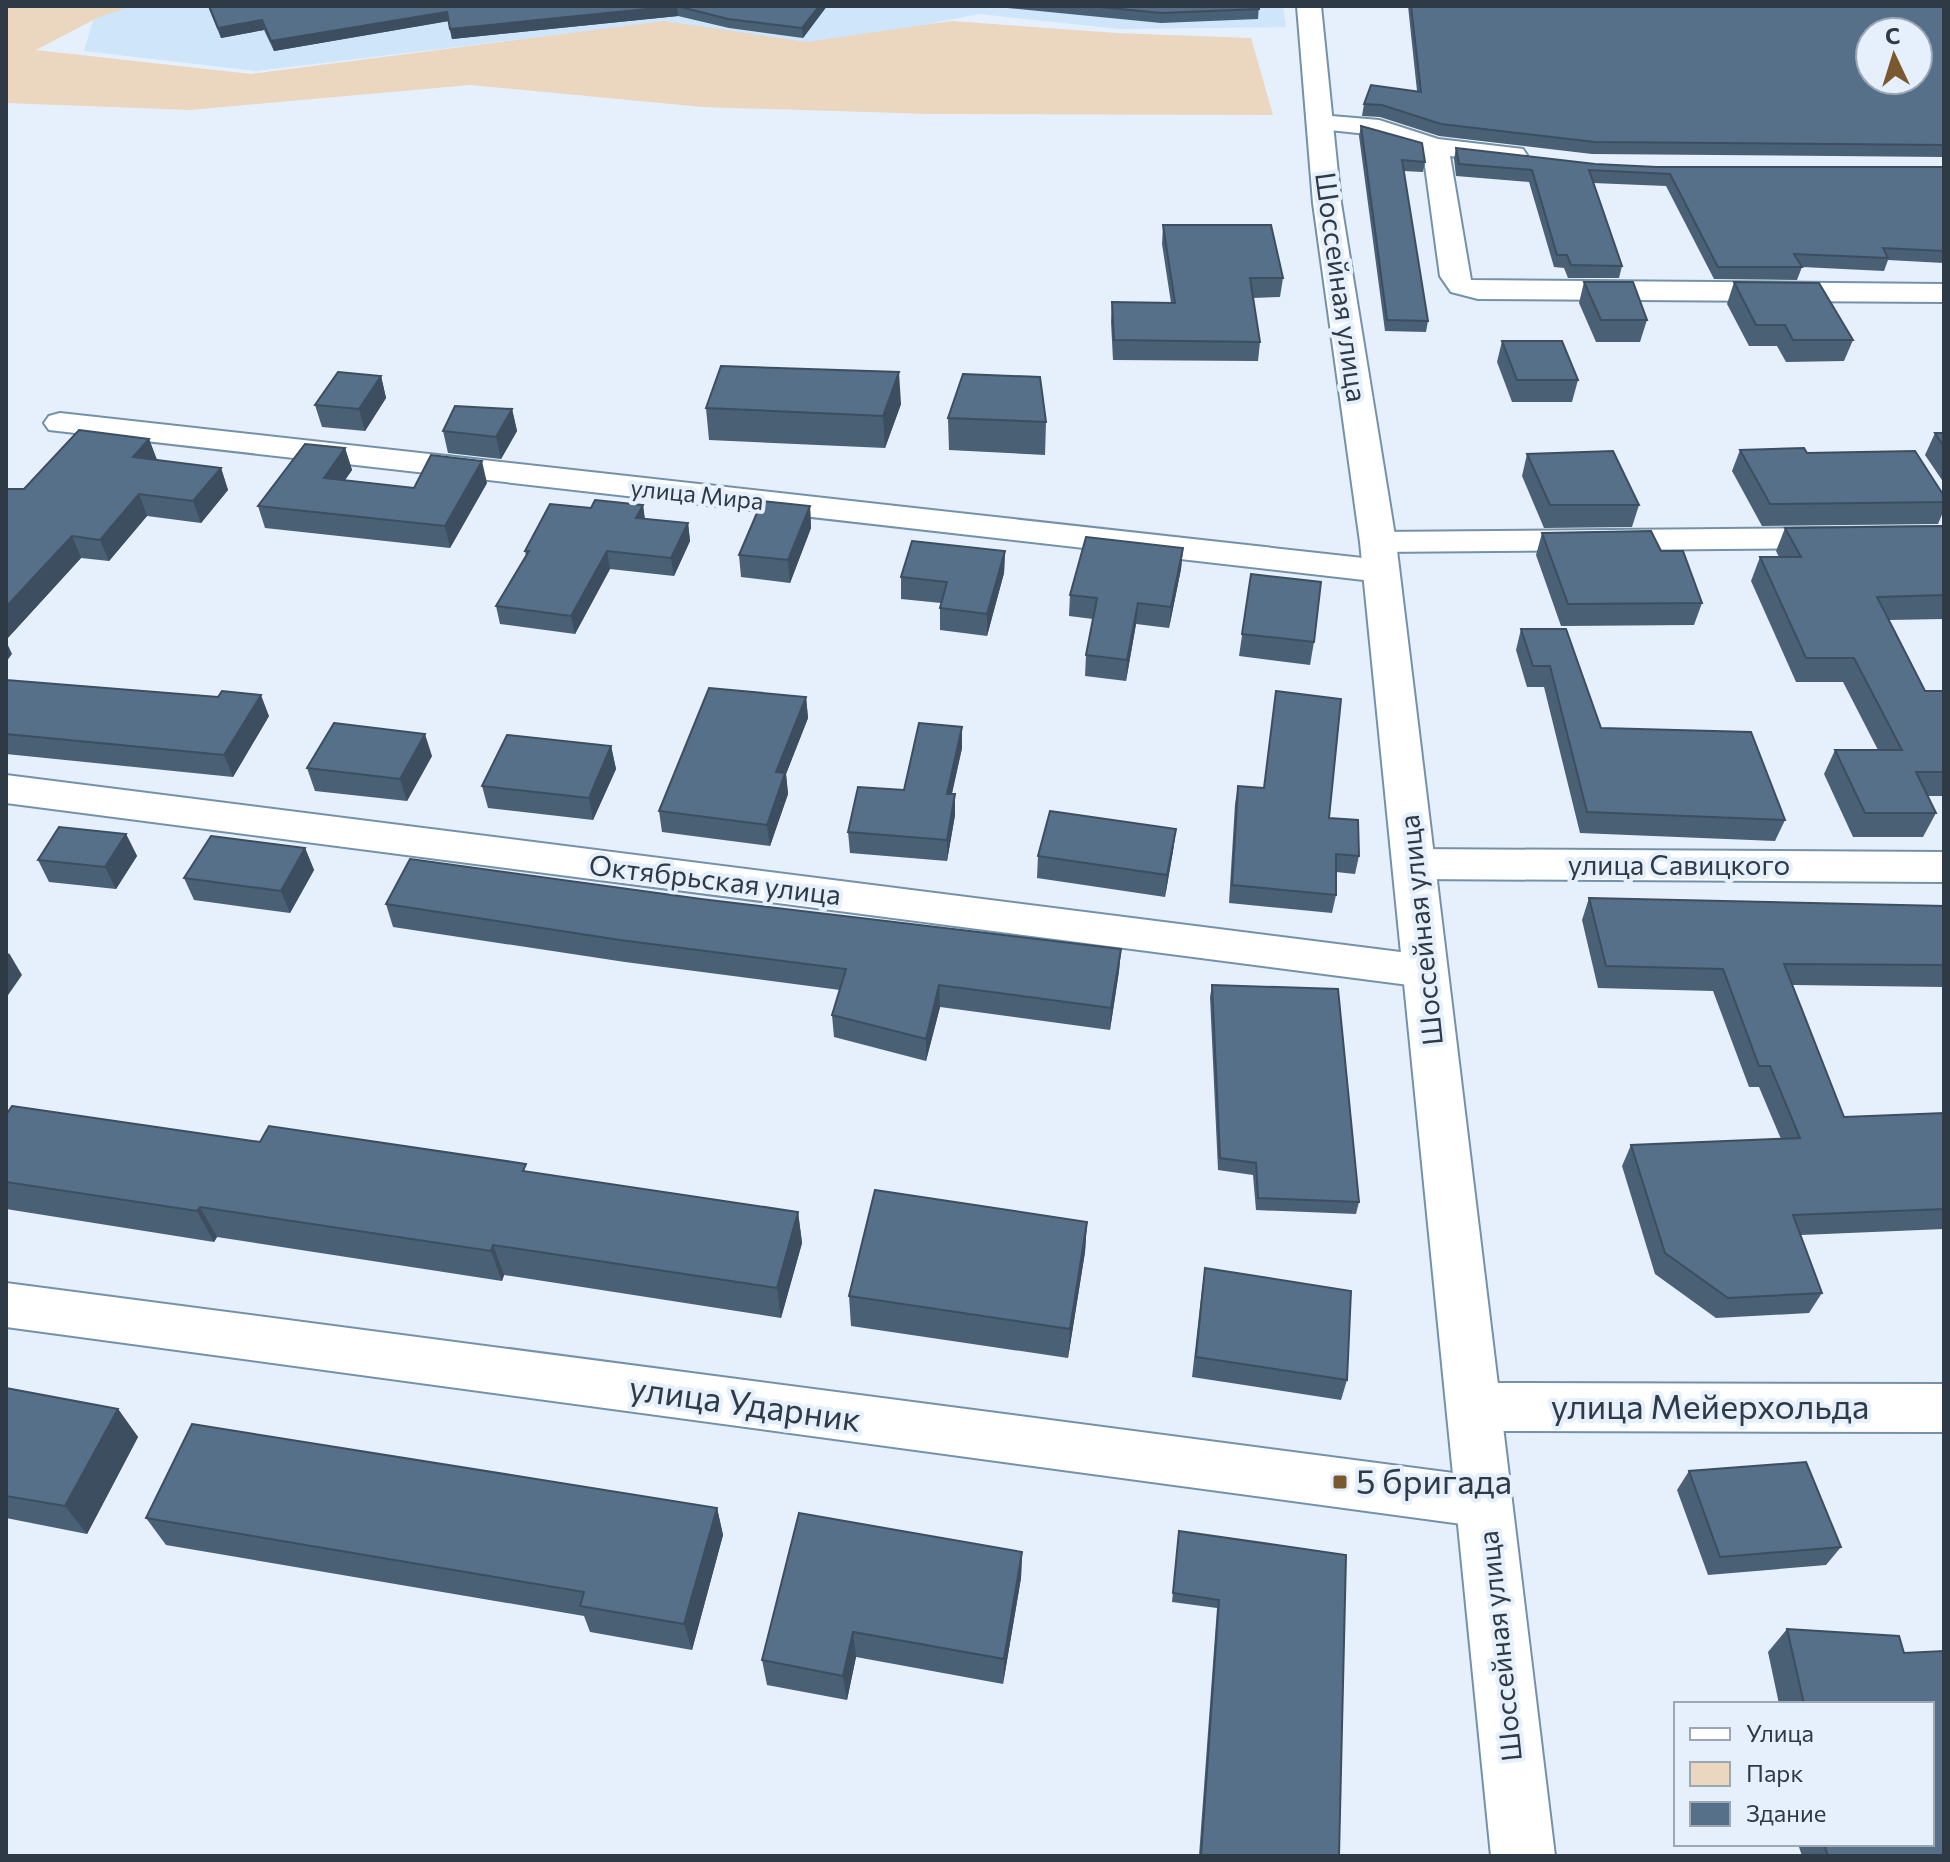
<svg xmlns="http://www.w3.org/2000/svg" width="1950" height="1862" font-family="Commissioner,sans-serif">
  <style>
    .built { fill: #cfe5f9 }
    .green { fill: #ebd6bf }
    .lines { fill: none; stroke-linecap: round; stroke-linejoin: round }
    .minor-casing { stroke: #7591aa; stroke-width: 4 }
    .tertiary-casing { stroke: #7591aa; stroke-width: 4 }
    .minor { fill: #fff; fill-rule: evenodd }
    .tertiary { fill: #fff; fill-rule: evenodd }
    .wall { fill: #496075 }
    .shaded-wall { fill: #3c4e5f }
    .building { fill: #557088; stroke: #3c4e5f; stroke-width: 2; fill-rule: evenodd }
    .poi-dot { fill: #7a5830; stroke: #e5f0fc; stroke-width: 3 }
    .labels { text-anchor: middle; stroke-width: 8; stroke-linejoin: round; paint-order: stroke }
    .far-street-label { font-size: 24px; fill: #2e3a45; stroke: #e5f0fc }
    .street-label { font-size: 28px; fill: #2e3a45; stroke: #e5f0fc }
    .near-street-label { font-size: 34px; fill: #2e3a45; stroke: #e5f0fc }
    .near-poi-label { font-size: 34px; fill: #2e3a45; stroke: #e5f0fc; text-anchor: start }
  </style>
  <rect width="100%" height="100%" fill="#e5f0fc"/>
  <!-- built -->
  <path class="built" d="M119 6H1283L1286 27 1120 29 979 14 817 46 647 24 256 71 84 51 96 11Z"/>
  <!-- green -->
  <path class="green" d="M6 6H131L97 18 36 50 251 74 664 21 807 42 951 21 1117 33 1251 38 1273 115 930 114 702 107 470 85 190 110 6 103Z"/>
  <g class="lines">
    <!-- minor casing -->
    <g class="minor-casing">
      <path id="minor" d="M1320 115 1379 120 1438 139 1523 149 1527 155 1523 161 1514 163 1450 156 1471 280 1944 284V302L1478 299 1451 292 1440 276 1423 151 1376 135 1311 128 1307 123 1311 118Z
        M60 413 1381 560 1393 563 1398 571 1393 579 1381 582 49 430 44 423 49 416Z
        M1944 527V547L1378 552 1366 549 1361 542 1366 535 1378 532Z
        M6 775 1424 955 1439 960 1445 971 1439 982 1424 987 6 803Z
        M1414 849 1944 852V882L1414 879 1400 874 1394 864 1400 854Z
        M6 1283 1484 1477 1503 1484 1511 1502 1503 1520 1484 1527 6 1327Z
        M1476 1383 1944 1384V1432L1476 1431 1458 1424 1450 1407 1458 1390Z"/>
    </g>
    <!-- tertiary casing -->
    <g class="tertiary-casing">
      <path id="tertiary" d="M1297 6H1321L1341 203 1396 542 1555 1856H1491L1360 542 1313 203Z"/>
    </g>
    <!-- minor -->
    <use href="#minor" class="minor"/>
    <!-- tertiary -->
    <use href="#tertiary" class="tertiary"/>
  </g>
  <!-- wall -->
  <path class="wall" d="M208 6H827L803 38 729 28 678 16 452 39 448 21 274 51 264 30 221 38Z
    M987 6H1259L1258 19 1161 23Z
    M1408 6H1944V157L1592 154 1439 136 1380 117 1362 116 1364 104 1417 91Z
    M1361 126 1425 162 1423 172 1403 171 1428 321 1426 332 1385 331 1359 136Z
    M1456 148 1595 164 1657 167H1944V263L1888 260 1884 271 1802 267 1797 280 1714 279 1666 186 1593 183 1622 266 1619 278H1568L1564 268 1554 267 1529 182 1456 176 1454 159Z
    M1163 225 1283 278 1280 297 1253 298 1260 342 1258 361 1113 360 1111 322 1112 302 1171 303 1162 244Z
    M1584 282 1647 320 1640 342H1596L1579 303Z
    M1734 282 1853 340 1844 361 1786 362 1777 346H1749L1727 304Z
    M1502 341 1578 380 1572 402H1512L1497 362Z
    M381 376 386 398 365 431 322 427 315 405Z
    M901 404 885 448 709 440 706 408Z
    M512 409 517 431 501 459 448 453 443 431Z
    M948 418 1046 422 1045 455 949 450Z
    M1935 433H1944V483L1925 455Z
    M149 439 157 460 221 468 228 490 201 523 147 516 109 561 81 558 6 640V489H24Z
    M345 448 352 470 345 480 414 488 487 483 450 548 265 528 258 506Z
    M1740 450 1807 453 1944 496V510L1938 524 1762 526 1732 471Z
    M1527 454 1639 505 1632 527 1544 528 1522 476Z
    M643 505 645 519 688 523 690 541 674 576 610 569 575 634 500 624 496 606 526 556 525 551 591 508Z
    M810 506 811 528 790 583 741 577 739 555Z
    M1944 526V619L1889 620 1925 691H1944V796H1928L1936 813 1923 837H1853L1824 774 1835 750H1878L1843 682H1796L1751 581 1760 557H1779L1776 551 1785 528Z
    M1542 533 1661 551 1702 603 1694 625 1561 626 1536 555Z
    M1183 548 1181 569 1169 628 1136 624 1126 681 1085 676 1086 655 1093 619 1069 616 1070 595Z
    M1005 551 1004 573 987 636 940 630V608L941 603 901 599V577Z
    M1251 574 1314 642 1310 665 1239 656Z
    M1521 629 1601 728 1785 820 1775 841 1580 833 1544 687H1527L1516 650Z
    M6 680 269 716 233 777 6 754Z
    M806 697 808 718 786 774 788 794 770 846 662 832 659 811Z
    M611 746 616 769 593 820 488 808 482 786Z
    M962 748 952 794 955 815 947 861 850 853 848 832Z
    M432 756 407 801 315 791 307 768Z
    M1238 786 1329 818 1359 856 1355 874 1336 872V895L1332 913 1229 903 1235 804Z
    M1176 829 1173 851 1165 897 1037 878 1038 856Z
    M126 834 137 856 116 889 49 882 38 860Z
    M305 848 314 870 290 913 194 900 184 878Z
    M1589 898 1944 906V987L1793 985 1844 1117 1944 1113V1229L1801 1235 1822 1293 1809 1313 1716 1318 1655 1274 1622 1166 1631 1145 1781 1139 1759 1087H1749L1713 991 1598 988 1582 920Z
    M701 899 1121 949 1119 971 1110 1030 940 1007 926 1061 834 1037 832 1015 840 990 625 962 393 927 386 904Z
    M1212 985 1359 1202 1356 1214 1256 1210 1253 1175 1218 1170 1210 997Z
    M6 1111 260 1142 528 1172 798 1212 802 1243 781 1318 504 1275 502 1281 217 1237 214 1242 6 1209Z
    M1087 1222 1085 1252 1068 1358 851 1326 849 1296Z
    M1205 1268 1347 1380 1341 1400 1192 1377 1202 1289Z
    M6 1388 118 1409 138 1437 87 1534 6 1518Z
    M1689 1471 1841 1547 1826 1565 1708 1575 1677 1490Z
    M717 1508 723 1535 692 1650 590 1632 584 1616 166 1545 146 1518Z
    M1179 1531 1346 1555 1339 1856H1199L1217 1608 1172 1602Z
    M1022 1552 1021 1578 1003 1684 856 1657 847 1700 767 1685 762 1660Z
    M1787 1629 1899 1636 1904 1653 1944 1651V1856H1802L1798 1844H1932V1704H1779L1768 1652Z"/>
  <!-- shaded-wall -->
  <path class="shaded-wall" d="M677 6 678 16 452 39 450 29Z
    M819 6H827L803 38 802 28Z
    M447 12 449 21 274 51 271 41Z
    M262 20 264 30 221 38 218 28Z
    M899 372 901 404 885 448 883 416Z
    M381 376 386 398 365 431 359 409Z
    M512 409 517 431 501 459 496 437Z
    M149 439 157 460 133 457Z
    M345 448 352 470 331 500 324 478Z
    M482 461 487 483 450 548 445 526Z
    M221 468 228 490 201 523 193 501Z
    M139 494 147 516 109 561 100 540Z
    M643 505 645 523 636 518Z
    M810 506 811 528 790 583 788 560Z
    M688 523 690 541 674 576 671 558Z
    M72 536 81 558 6 640V607Z
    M1183 548 1181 569 1169 628 1171 607Z
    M607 551 610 569 575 634 571 616Z
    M1005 551 1004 573 987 636V614Z
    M1138 603 1136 624 1126 681 1127 660Z
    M6 641 12 654 6 662Z
    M261 695 269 716 233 777 224 755Z
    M806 697 808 718 786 774 788 794 770 846 767 825 776 772Z
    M962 727V748L947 814V794Z
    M425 734 432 756 407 801 400 779Z
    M611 746 616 769 593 820 589 798Z
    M955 794V815L947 861V840Z
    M1176 829 1173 851 1165 897 1167 875Z
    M126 834 137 856 116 889 105 867Z
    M305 848 314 870 290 913 281 891Z
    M1121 949 1119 971 1110 1030 1111 1008Z
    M9 953 22 975 6 998V957Z
    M939 985 940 1007 926 1061V1039Z
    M200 1207 217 1237 214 1242 197 1211Z
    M798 1212 802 1243 781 1318 777 1288Z
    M1087 1222 1085 1252 1068 1358 1070 1329Z
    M493 1245 504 1275 502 1281 491 1251Z
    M118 1409 138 1437 87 1534 65 1506Z
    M717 1508 723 1535 692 1650 684 1624Z
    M1022 1552 1021 1578 1003 1684 1004 1659Z
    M853 1632 856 1657 847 1700 843 1676Z"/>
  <!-- building -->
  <path class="building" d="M209 6H819L802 28 728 19 677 6 450 29 447 12 271 41 262 20 218 28Z
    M1090 6H1259V9L1161 13Z
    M1411 6H1944V145L1595 142 1441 124 1382 105 1364 104 1371 85 1421 92ZM1870 32H1918V80H1870Z
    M1361 126 1422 143 1425 162 1402 160 1428 321 1387 320Z
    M1456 148 1595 164 1657 167H1944V251L1883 248 1888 258 1794 254 1802 267H1718L1670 174 1589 170 1622 266 1571 265 1567 255H1557L1532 170 1459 164Z
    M1163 225H1271L1283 278H1250L1260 342 1114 340 1112 302 1175 303Z
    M1584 282H1633L1647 320H1601Z
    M1734 282 1819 283 1853 340H1793L1785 325H1756Z
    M1502 341H1562L1578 380H1517Z
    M721 366 899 372 883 416 706 408Z
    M338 372 381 376 359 409 315 405Z
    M963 374 1040 377 1046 422 948 418Z
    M455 406 512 409 496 437 443 431Z
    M79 430 149 439 133 457 221 468 193 501 139 494 100 540 72 536 6 607V489H24Z
    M1935 433H1944V447Z
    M305 444 345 448 324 478 414 488 431 455 482 461 445 526 258 506Z
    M1804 448 1807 453 1915 451 1944 496V502L1770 504 1740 450Z
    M1613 451 1639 505H1550L1527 454Z
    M595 500 643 505 636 518 688 523 671 558 607 551 571 616 496 606 529 551H525L550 504 591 508Z
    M762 501 810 506 788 560 739 555Z
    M1944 526V595L1877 597 1925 691H1944V772H1916L1936 813H1865L1835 750H1902L1854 658H1806L1760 557H1801L1785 528Z
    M1651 531 1661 551H1683L1702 603 1568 604 1542 533Z
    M1086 537 1183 548 1171 607 1138 603 1127 660 1086 655 1097 598 1070 595Z
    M912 541 1005 551 987 614 940 608 947 582 901 577Z
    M1251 574 1321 582 1314 642 1242 634Z
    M1521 629H1566L1601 728 1751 732 1785 820 1587 812 1550 666H1533Z
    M6 680 218 697 222 691 261 695 224 755 6 734Z
    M709 688 806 697 776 772 785 773 767 825 659 811Z
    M1276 691 1341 699 1329 818 1358 820 1359 856 1336 854V895L1232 885 1238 786 1264 788Z
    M334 723 425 734 400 779 307 768Z
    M919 723 962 727 947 794H955L947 840 848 832 858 787 904 790Z
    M507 735 611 746 589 798 482 786Z
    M1050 811 1176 829 1167 875 1038 856Z
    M59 827 126 834 105 867 38 860Z
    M211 836 305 848 281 891 184 878Z
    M410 859 701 899 1121 949 1111 1008 939 985 926 1039 832 1015 846 969 620 940 386 904Z
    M1589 898 1944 906V965L1784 964 1844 1117 1944 1113V1209L1793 1215 1822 1293 1728 1298 1665 1253 1631 1145 1800 1138 1770 1066H1759L1723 969 1606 966Z
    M1212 985 1338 989 1359 1202 1258 1198 1256 1163 1220 1158Z
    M12 1106 260 1142 269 1126 526 1164 523 1171 798 1212 777 1288 493 1245 491 1251 200 1207 197 1211 6 1182V1111L8 1112Z
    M875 1190 1087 1222 1070 1329 849 1296Z
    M1205 1268 1351 1291 1347 1380 1196 1357Z
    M6 1388 118 1409 65 1506 6 1496Z
    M192 1424 717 1508 684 1624 580 1606 584 1592 146 1518Z
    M1806 1462 1841 1547 1720 1557 1689 1471Z
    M799 1513 1022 1552 1004 1659 853 1632 843 1676 762 1660Z
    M1179 1531 1346 1555 1339 1856H1201L1219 1600 1173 1593Z
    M1787 1629 1899 1636 1904 1653 1944 1651V1856H1828L1824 1844H1932V1704H1804Z"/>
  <!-- markers -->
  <rect class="poi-dot" x="1332" y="1474" width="16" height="16" rx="4"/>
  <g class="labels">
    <!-- far-street labels -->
    <g class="far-street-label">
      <text transform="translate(697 495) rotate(6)" y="8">улица Мира</text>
    </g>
    <!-- street labels -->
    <g class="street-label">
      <text transform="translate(1341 287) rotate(82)" y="10">Шоссейная улица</text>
      <text x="1679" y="875">улица Савицкого</text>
      <text transform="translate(715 880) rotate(7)" y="10">Октябрьская улица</text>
      <text transform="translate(1421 930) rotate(-96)" y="10">Шоссейная улица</text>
      <text transform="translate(1500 1646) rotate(-96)" y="10">Шоссейная улица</text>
    </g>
    <!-- near-street labels -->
    <g class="near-street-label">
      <text transform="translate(745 1404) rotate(8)" y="12">улица Ударник</text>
      <text x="1710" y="1419">улица Мейерхольда</text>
    </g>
    <!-- near-poi labels -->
    <g class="near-poi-label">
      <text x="1356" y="1494">5 бригада</text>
    </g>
  </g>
  <!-- border -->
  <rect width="1950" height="1862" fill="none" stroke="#2e3a45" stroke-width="16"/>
  <!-- legend -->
  <rect x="1674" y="1702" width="260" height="144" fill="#e5f0fc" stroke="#9ca7b3" stroke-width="2"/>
  <rect x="1690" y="1728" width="40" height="12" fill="#ffffff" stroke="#9ca7b3" stroke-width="2"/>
  <text x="1746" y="1742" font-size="24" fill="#2e3a45">Улица</text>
  <rect x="1690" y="1762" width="40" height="24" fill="#ebd6bf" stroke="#9ca7b3" stroke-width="2"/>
  <text x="1746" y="1782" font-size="24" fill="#2e3a45">Парк</text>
  <rect x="1690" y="1802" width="40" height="24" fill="#557088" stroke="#9ca7b3" stroke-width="2"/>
  <text x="1746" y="1822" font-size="24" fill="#2e3a45">Здание</text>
  <!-- north arrow -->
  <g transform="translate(1894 56) rotate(356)"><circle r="38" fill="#e5f0fc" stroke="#9ca7b3" stroke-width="2"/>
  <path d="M0-6L14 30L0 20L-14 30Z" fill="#7a5830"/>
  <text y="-12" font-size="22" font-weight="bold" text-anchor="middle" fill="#2e3a45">С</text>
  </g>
</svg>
